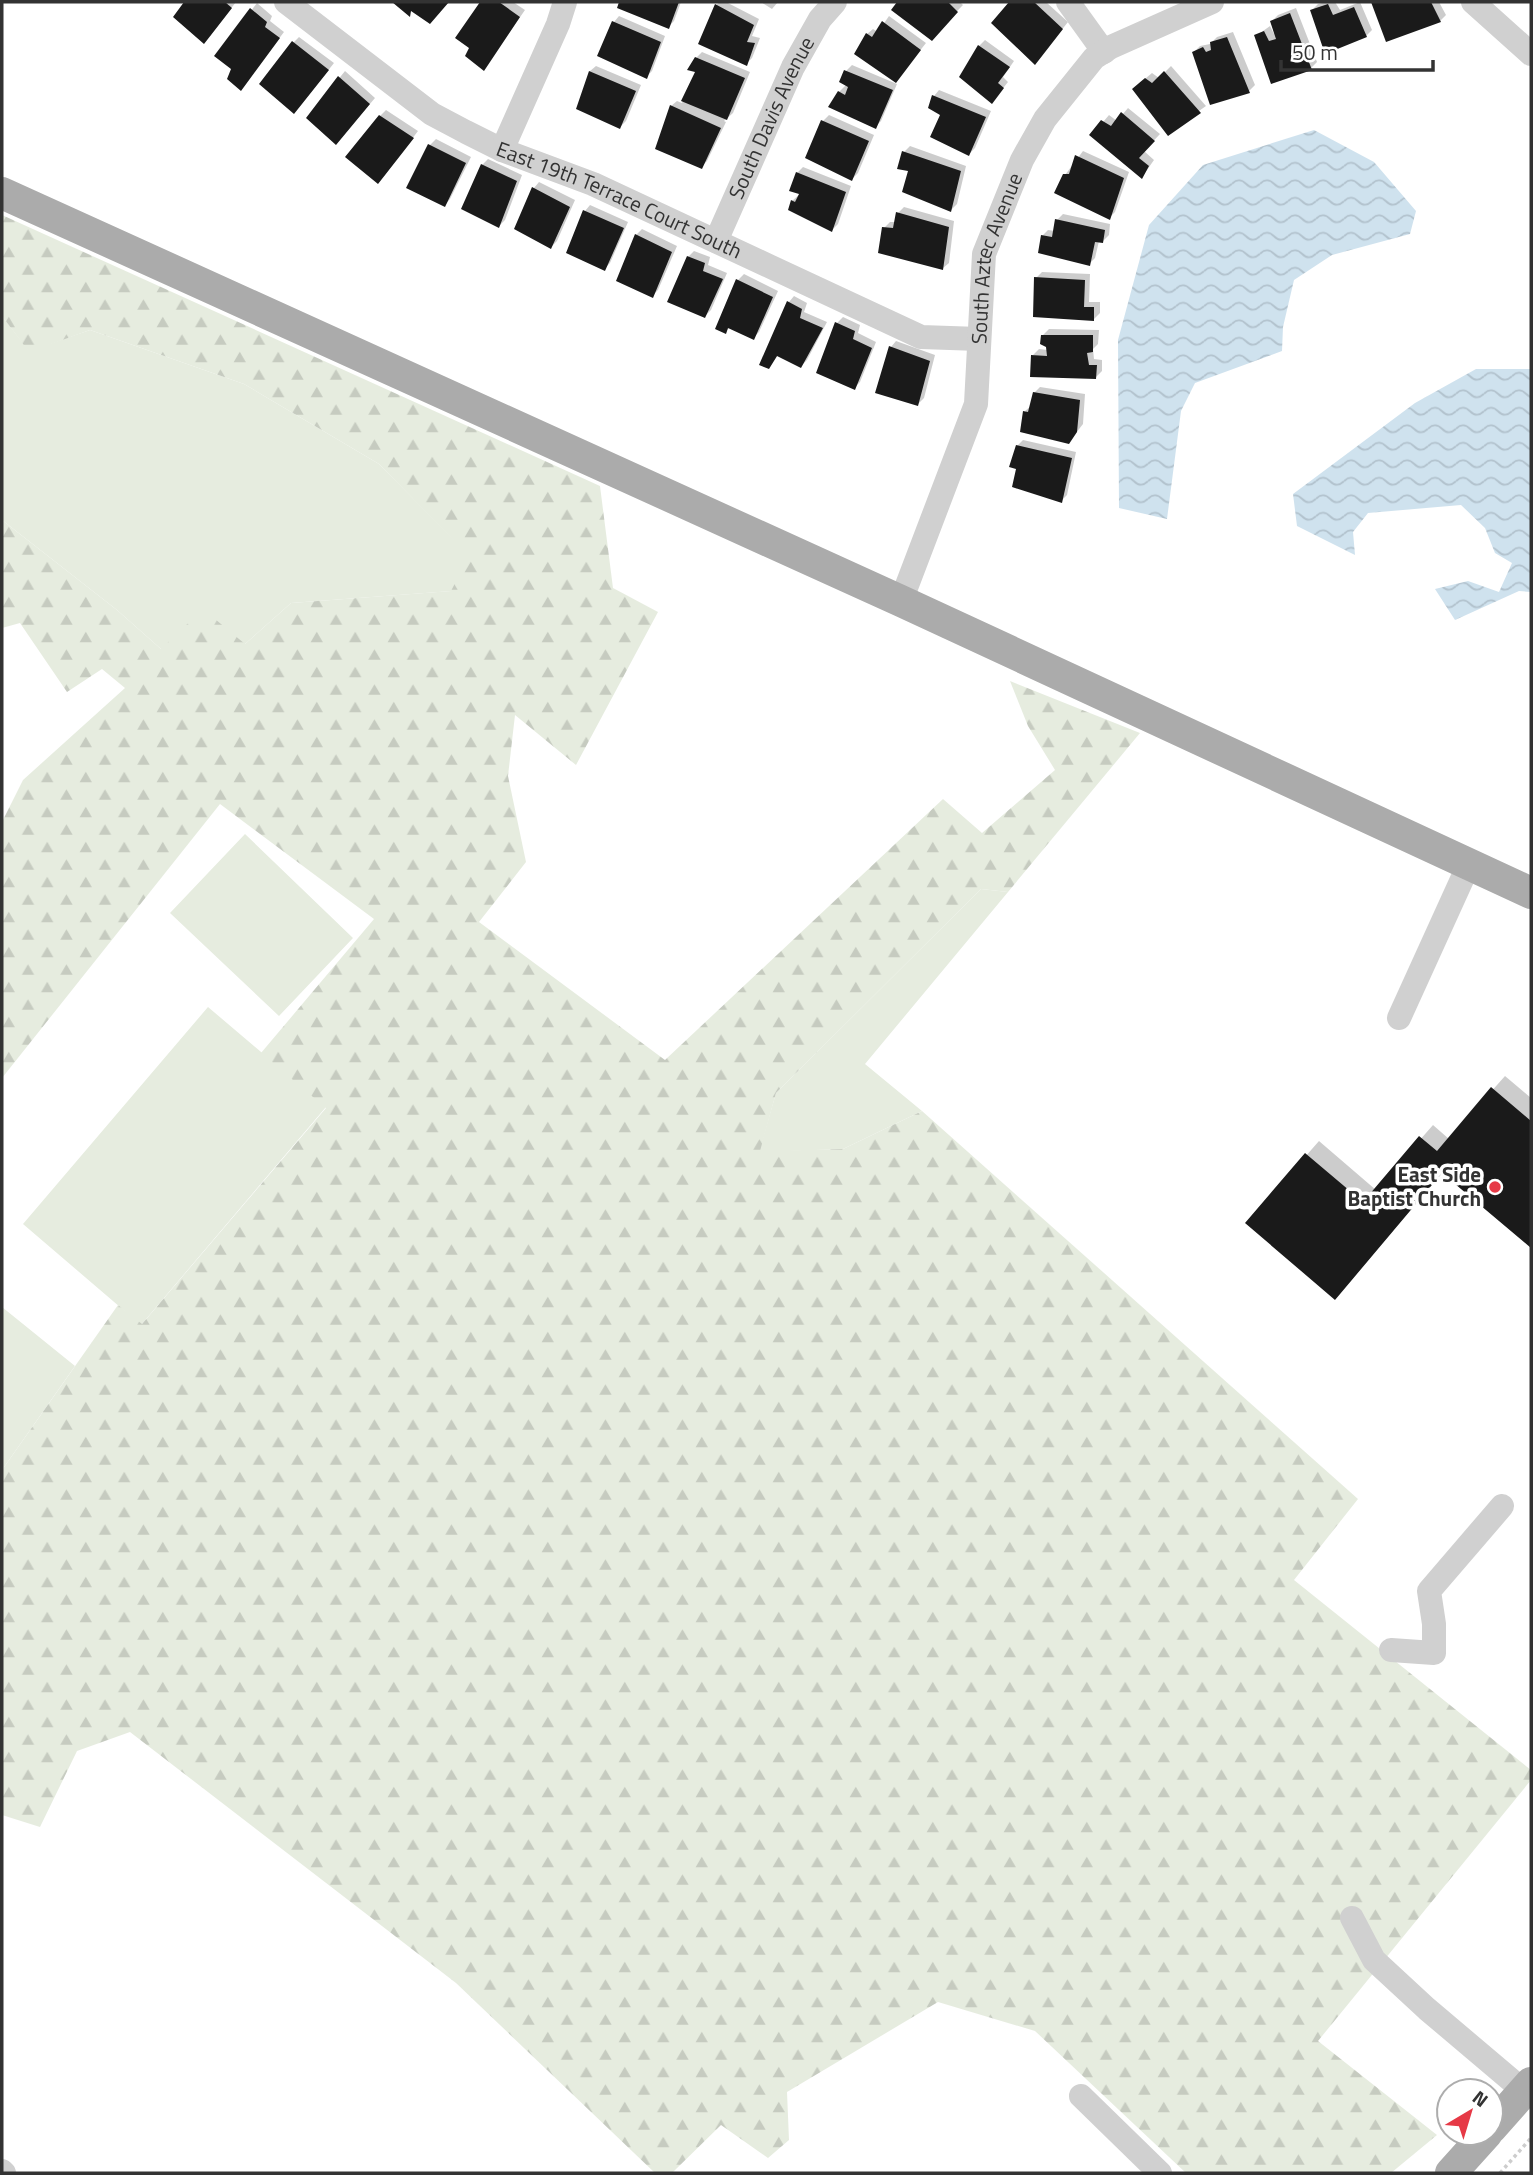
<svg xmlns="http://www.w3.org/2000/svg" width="1533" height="2175" font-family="'Titillium Web',sans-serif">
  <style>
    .green { fill: #e6ecdf }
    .forest { fill: url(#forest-firs) }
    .water { fill: url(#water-waves) }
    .shadow { fill: #0003 }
    .building { fill: #1a1a1a }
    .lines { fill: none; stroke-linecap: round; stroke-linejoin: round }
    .path { stroke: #cdcdcd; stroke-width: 3.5; stroke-dasharray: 3.5 3.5; stroke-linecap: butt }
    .minor { stroke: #d0d0d0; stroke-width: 24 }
    .major { stroke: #ababab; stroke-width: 32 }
    .poi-dot { fill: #e63946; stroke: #fff; stroke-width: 2.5 }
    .labels { text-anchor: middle; stroke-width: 7; stroke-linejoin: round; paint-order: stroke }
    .street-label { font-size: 21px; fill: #333; stroke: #fff }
    .poi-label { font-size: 21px; font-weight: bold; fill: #333; stroke: #fff; text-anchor: end }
  </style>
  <defs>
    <pattern id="forest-firs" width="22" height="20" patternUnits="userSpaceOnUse" patternTransform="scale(1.75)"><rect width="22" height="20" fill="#e6ecdf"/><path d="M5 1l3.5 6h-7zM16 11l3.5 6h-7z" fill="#c6cbc0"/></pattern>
    <pattern id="water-waves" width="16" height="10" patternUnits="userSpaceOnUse" patternTransform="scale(1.75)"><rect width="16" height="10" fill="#cfe2ee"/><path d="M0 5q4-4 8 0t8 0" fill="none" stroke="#b2c2cd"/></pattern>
  </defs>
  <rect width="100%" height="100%" fill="#fff"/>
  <!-- green -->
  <path class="green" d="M2 316 29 351 90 330 244 384 379 464 470 556 452 591 291 603 245 644 161 649 117 610 2 520Z
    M245 834 353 938 279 1016 170 913Z
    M981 889 1008 892 865 1064 922 1111 843 1149 759 1152 776 1093Z
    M208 1007 326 1107 141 1325 23 1224Z
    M2 1307 75 1366 2 1470Z"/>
  <!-- forest -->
  <path class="forest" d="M2 215 600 486 613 588 658 612 576 765 515 715 508 776 526 862 479 922 665 1060 943 799 982 833 1055 770 1028 726 1010 681 1140 733 1008 892 981 889 776 1093 760 1151 843 1149 922 1111 1358 1499 1294 1580 1531 1770V1780L1318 2041 1437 2135 1391 2173H1186L1035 2031 938 2002 787 2092 789 2140 768 2158 721 2125 672 2173H655L456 1983 130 1732 77 1751 40 1827 2 1815V1470L118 1305 142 1324 326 1108 261 1053 374 919 220 804 2 1078V822L23 780 125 688 102 669 67 692 20 623 2 628V520L117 610 161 649 203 609 245 644 291 603 451 591 469 556 379 464 244 384 90 330 29 352 2 316Z"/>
  <!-- water -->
  <path class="water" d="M1314 130 1374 162 1416 211 1410 234 1332 255 1294 280 1283 327 1282 351 1195 383 1181 411 1167 519 1119 508 1118 340 1149 225 1203 165Z
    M1476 369H1531V592L1519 591 1455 620 1435 589 1468 581 1499 592 1512 563 1495 553 1485 528 1461 505 1368 513 1353 532 1355 555 1297 526 1293 494 1415 403Z"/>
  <!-- shadow -->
  <path class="shadow" d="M187 2H236L210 36 175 17Z
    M482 2H513L525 10 484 69 472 47 457 37Z
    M621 2H681L674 21 668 27 620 7Z
    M720 2H726L759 19 752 36 760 38 752 58 746 64 716 5Z
    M761 2H778L772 9Z
    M899 2H960L963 5 931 38 894 9Z
    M1011 2H1046L1068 22 1040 57 994 23Z
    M1326 2H1335L1340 10 1360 2 1372 30 1366 36 1312 10 1318 4Z
    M1373 2H1439L1446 15 1440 21 1387 39Z
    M257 3 272 16 270 21 284 32 241 89 233 69 217 56Z
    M1296 8 1317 62 1311 68 1256 36 1270 26 1274 34 1272 21 1278 15Z
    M619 16 665 36 652 71 646 77 614 22Z
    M889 16 926 43 896 81 867 34 873 29 878 32Z
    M1233 32 1255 85 1249 91 1211 102 1194 52 1200 46 1210 44 1217 37Z
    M299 37 334 63 300 106 293 43Z
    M985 40 1014 61 1003 77 1008 82 992 102 979 46Z
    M702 52 750 72 733 113 724 121 726 122 707 161 701 167 671 106 677 101 682 103 698 71 696 58Z
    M852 65 897 84 881 121 875 127 839 92 847 84 846 71Z
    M596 66 641 85 626 121 620 127 578 108 590 71Z
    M1171 66 1206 106 1168 133 1140 83 1152 73 1159 78Z
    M345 71 375 98 342 137 308 117Z
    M939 90 991 111 975 148 969 154 934 96Z
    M1128 108 1160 134 1144 151 1154 160 1142 177 1092 135 1109 115 1117 121Z
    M386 110 418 131 384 176 380 116Z
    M829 115 874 135 858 173 852 179 823 121Z
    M436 139 471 157 450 199 445 205 408 187 430 145Z
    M910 146 966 166 957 204 951 210 910 170 904 152Z
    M1083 151 1129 172 1115 212 1110 217 1065 175Z
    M488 159 522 175 505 220 499 226 482 165Z
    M803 167 851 186 838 224 832 230 792 201 801 193 797 173Z
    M539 182 575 200 557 241 551 247 534 188Z
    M590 205 628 222 610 263 604 269 585 211Z
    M904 207 954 221 949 263 943 268 884 228 890 222H896L898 213Z
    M1063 214 1110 224 1109 235 1103 241H1099L1095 258 1089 264 1042 236 1048 230 1055 231 1057 220Z
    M642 229 677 246 658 290 652 296 636 235Z
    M694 251 710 257 708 265 727 273 711 310 705 316 688 257Z
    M1042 272 1090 274 1089 302H1100V313L1094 319 1036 278Z
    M744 274 778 291 759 332 753 338 730 327 725 332 718 328 738 280Z
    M794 296 807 303 804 312 827 322 807 360 801 366 778 355 769 367 762 364 789 302Z
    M843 317 860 325 858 333 876 342 860 382 854 388 837 323Z
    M1049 329 1099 330 1098 344 1093 349 1094 359 1102 360V371L1096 377 1033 355 1039 349 1048 350 1043 335Z
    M896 341 935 355 924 398 918 404 891 347Z
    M1040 387 1085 394 1083 424 1069 442 1025 411 1031 406 1034 393Z
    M1023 440 1076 452 1067 495 1061 501 1018 468 1017 446Z
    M1505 1076 1531 1098V1246L1443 1171 1347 1285 1247 1223 1319 1141 1376 1190 1433 1125 1449 1139Z"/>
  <!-- building -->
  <path class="building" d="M184 2H225L232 8 204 44 173 17Z
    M392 2H449L430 24 411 11 410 17Z
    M480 2H499L520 17 484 71 465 56 469 48 455 38Z
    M619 2H679L669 29 617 8Z
    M897 2H948L958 12 932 41 891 10Z
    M1009 2H1034L1063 29 1035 65 991 23Z
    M1371 2H1431L1441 22 1386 42Z
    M715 4 754 25 747 42 755 43 747 66 698 44Z
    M1328 4 1333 15 1354 7 1367 37 1325 54 1310 10Z
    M250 8 267 22 265 27 280 38 241 91 227 79 231 69 214 56Z
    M1290 13 1312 70 1271 84 1254 35 1264 31 1269 41 1276 39 1270 21Z
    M612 21 661 42 647 79 597 56Z
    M882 21 921 50 896 83 854 54 866 33 872 37Z
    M1227 37 1250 93 1210 105 1192 52 1203 47 1206 52 1211 50 1210 42Z
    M292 41 329 70 294 114 259 84Z
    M978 45 1010 67 998 83 1004 88 992 104 959 77Z
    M695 57 745 78 727 120 681 101 695 72 687 70Z
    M844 70 893 90 876 129 828 107 838 91 845 95 848 87 839 82Z
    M589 71 636 91 620 129 576 109Z
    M1164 71 1201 113 1168 136 1132 89 1145 78 1152 83Z
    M338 76 370 104 336 145 306 118Z
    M932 95 986 117 969 156 930 137 940 115 928 108Z
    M670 105 721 128 702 169 655 149Z
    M1121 112 1155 141 1139 158 1149 166 1142 179 1089 135 1101 120 1111 126Z
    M379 115 414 138 378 184 345 157Z
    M821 120 869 141 852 181 805 158Z
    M428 144 466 163 445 207 406 188Z
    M902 151 961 171 951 212 902 192 908 171 897 169Z
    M1075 155 1124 178 1110 220 1054 193 1063 174H1069Z
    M481 164 517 181 499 228 461 209Z
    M796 172 846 192 832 232 788 210 791 200 795 202 799 194 789 191Z
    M532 187 570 207 551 249 514 229Z
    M583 210 624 228 605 271 566 253Z
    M896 212 949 227 943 270 878 253 882 227 893 228Z
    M1055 219 1105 230 1103 243 1095 242 1090 266 1038 253 1041 235 1052 237Z
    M635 234 672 252 653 298 616 281Z
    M687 256 705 263 703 271 723 279 705 318 667 302Z
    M1034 277 1085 280 1084 307H1094V321L1033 317Z
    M736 279 773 297 754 340 728 328 726 334 715 329Z
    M787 301 802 309 800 318 823 328 801 368 777 356 769 369 759 365Z
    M835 322 855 331 853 339 872 348 855 390 816 373Z
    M1041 335H1093V352L1087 353 1089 365H1097L1096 379 1030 377 1031 355 1047 356 1046 347 1040 344Z
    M889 346 930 361 918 406 875 393Z
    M1033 392 1080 400 1077 432 1069 444 1020 432 1023 411 1028 412Z
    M1016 445 1072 458 1062 503 1012 487 1016 469 1009 467Z
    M1491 1087 1531 1121V1248L1442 1173 1335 1300 1245 1223 1305 1153 1363 1202 1419 1136 1437 1151Z"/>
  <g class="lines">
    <!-- path -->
    <path class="path" d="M1500 2173 1531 2138"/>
    <!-- minor -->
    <g class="minor">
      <path id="s1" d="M286 2 432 114 466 132 502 150 593 184 921 337 979 339"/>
      <path d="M1068 2 1104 52"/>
      <path d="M1473 2 1531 54"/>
      <path d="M502 150 558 24 565 2"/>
      <path id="s2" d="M716 241 793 67 820 19 835 2"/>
      <path id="s3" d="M901 601 976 404 984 254 1022 160 1045 119 1094 58 1111 47 1212 2"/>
      <path d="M1399 1018 1469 864"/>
      <path d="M1391 1650 1434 1653V1624L1429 1591 1502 1506"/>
      <path d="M1352 1918 1374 1960 1427 2009 1524 2091"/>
      <path d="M1081 2096 1160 2173"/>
      <path d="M2 2171 4 2173"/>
    </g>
    <!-- major -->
    <path class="major" d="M2 193 901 601 1531 893
      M1491 2128 1531 2083
      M1451 2173 1487 2133"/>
  </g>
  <!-- markers -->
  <circle class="poi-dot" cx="1495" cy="1187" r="7"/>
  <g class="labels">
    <!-- street labels -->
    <g class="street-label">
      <text dy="7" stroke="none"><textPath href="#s2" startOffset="135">South Davis Avenue</textPath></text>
      <text dy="7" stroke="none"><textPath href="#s1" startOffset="390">East 19th Terrace Court South</textPath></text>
      <text dy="7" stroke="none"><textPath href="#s3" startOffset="359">South Aztec Avenue</textPath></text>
    </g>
    <!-- poi labels -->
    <g class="poi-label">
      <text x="1481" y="1182">East Side<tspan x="1481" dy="24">Baptist Church</tspan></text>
    </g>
  </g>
  <!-- border -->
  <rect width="1533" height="2175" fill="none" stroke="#333333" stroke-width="7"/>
  <!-- north arrow -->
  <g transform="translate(1470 2112) rotate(38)"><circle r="33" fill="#ffffff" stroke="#adadad" stroke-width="2"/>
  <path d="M0-5L12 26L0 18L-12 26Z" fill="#e63946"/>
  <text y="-10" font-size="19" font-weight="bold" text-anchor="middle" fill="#333333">N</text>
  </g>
  <!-- scale -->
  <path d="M1281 60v10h152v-10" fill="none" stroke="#333333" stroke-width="3.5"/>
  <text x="1292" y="60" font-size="21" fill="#333333" stroke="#ffffff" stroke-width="5" paint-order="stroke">50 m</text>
</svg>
